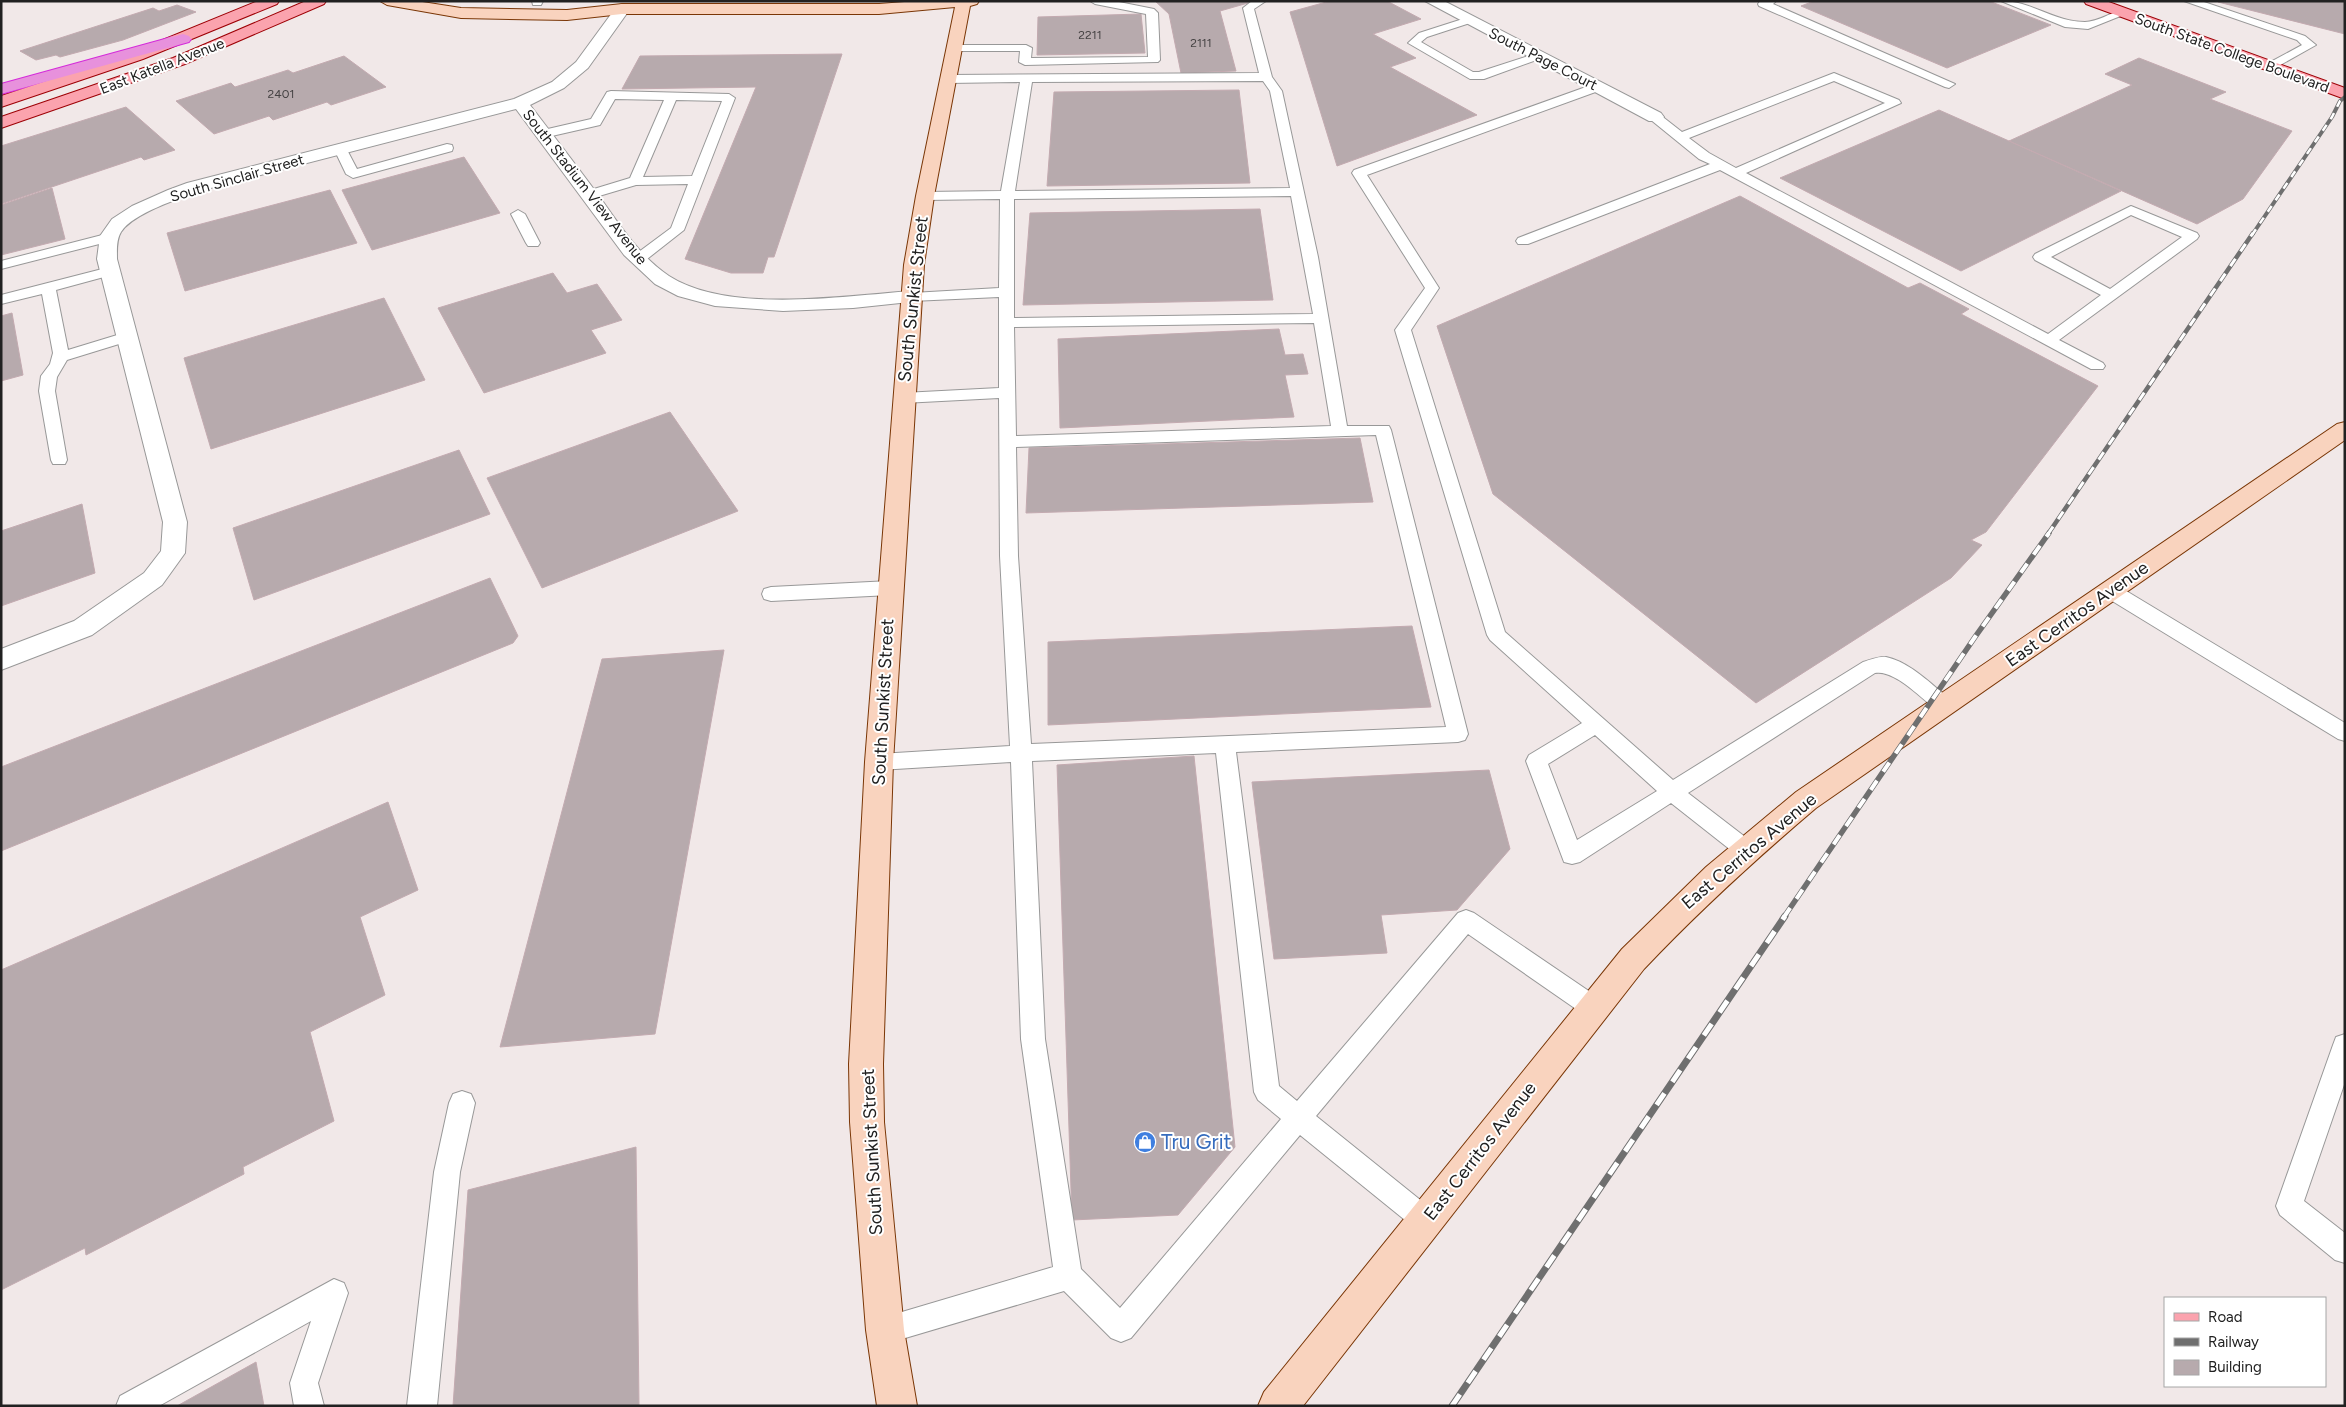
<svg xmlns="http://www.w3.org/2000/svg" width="2346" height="1407" font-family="Figtree,sans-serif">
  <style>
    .building { fill: #b7aaad; stroke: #c3aab0 }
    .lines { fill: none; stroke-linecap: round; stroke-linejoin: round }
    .lane-casing { stroke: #989898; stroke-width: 2 }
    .street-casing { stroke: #989898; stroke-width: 2 }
    .secondary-casing { stroke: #7a3606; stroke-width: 2 }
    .primary-casing { stroke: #9d0105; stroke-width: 2 }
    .highway-casing { stroke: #d42ada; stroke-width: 2 }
    .lane { fill: #fff; fill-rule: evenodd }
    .street { fill: #fff; fill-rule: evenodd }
    .secondary { fill: #f9d3be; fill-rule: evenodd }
    .primary { fill: #fba3ae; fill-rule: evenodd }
    .highway { fill: #e791dc; fill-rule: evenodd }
    .rail-far3-casing { stroke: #6f6f6f; stroke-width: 4 }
    .rail-far2-casing { stroke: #6f6f6f; stroke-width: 4.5 }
    .rail-far1-casing { stroke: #6f6f6f; stroke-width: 5.5 }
    .rail-casing { stroke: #6f6f6f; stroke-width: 7 }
    .rail-far3 { stroke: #fff; stroke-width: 2.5; stroke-dasharray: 7; stroke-linecap: butt }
    .rail-far2 { stroke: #fff; stroke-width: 3; stroke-dasharray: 9; stroke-linecap: butt }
    .rail-far1 { stroke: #fff; stroke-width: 4; stroke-dasharray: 11; stroke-linecap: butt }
    .rail { stroke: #fff; stroke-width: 5; stroke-dasharray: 14; stroke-linecap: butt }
    .labels { text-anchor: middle; stroke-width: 4; stroke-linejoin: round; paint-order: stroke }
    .far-number-label { font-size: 12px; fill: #464344 }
    .far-street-label { font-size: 15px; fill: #212121; stroke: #fff }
    .street-label { font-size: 18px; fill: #212121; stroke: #fff }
    .near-shop-label { font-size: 21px; fill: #366cbe; stroke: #fff; text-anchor: start }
  </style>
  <rect width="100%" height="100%" fill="#f1e8e8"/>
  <!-- building -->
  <path class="building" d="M1155 1H1255L1220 11 1236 71 1181 73 1169 14Z
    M1330 1H1387L1421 19 1373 34 1416 58 1390 67 1477 115 1337 166 1290 12Z
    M1814 1H1989L2051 25 1947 68 1801 6Z
    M2345 1V34L2218 2 2219 1Z
    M177 5 196 12 123 40 60 57 56 55 36 60 20 51 153 8 159 11Z
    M1141 14 1145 53 1037 55 1038 17Z
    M842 54 774 257H768L763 273H731L685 259 756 87 622 89 640 56Z
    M344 56 386 87 331 105 327 102 273 120 269 116 214 134 176 101 231 83 235 87 288 70 293 73Z
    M2139 58 2226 92 2210 99 2292 131 2243 199 2197 224 2009 141 2132 85 2105 74Z
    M1239 90 1250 183 1047 186 1054 92Z
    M126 107 175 150 144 160 141 157 1 204V146Z
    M1939 110 2009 141 2121 191 1961 271 1780 178Z
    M464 157 500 213 372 250 342 190Z
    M52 188 65 239 1 255V205Z
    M330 190 357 243 185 291 167 233Z
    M1740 196 1908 288 1920 283 1969 309 1961 314 2098 386 1986 532 1971 540 1982 545 1951 578 1756 703 1493 494 1437 326Z
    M1260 209 1273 300 1023 305 1030 213Z
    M553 273 567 293 597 284 622 320 591 330 606 353 484 393 438 308Z
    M384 298 425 380 211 449 184 358Z
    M12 313 23 375 1 381V316Z
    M1279 329 1285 355 1303 354 1308 374 1285 375 1294 417 1060 428 1058 339Z
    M670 412 738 511 542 588 487 478Z
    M1360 438 1373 502 1026 513 1029 448Z
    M459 450 490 514 254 600 233 528Z
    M82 504 95 573 1 606V531Z
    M490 578 518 636 513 643 1 851V767Z
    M1412 626 1431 707 1048 725V642Z
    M724 650 655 1034 500 1047 602 659Z
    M1194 756 1235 1147 1178 1215 1072 1220 1057 765Z
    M1489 770 1510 849 1457 910 1381 915 1387 953 1274 959 1252 782Z
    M388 802 418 890 360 917 385 995 310 1032 334 1121 243 1167 244 1174 86 1255 85 1248 1 1290V970Z
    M636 1147 639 1406H453L468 1190Z
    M256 1362 264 1406H177Z"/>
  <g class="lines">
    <!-- lane casing -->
    <g class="lane-casing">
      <path id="lane" d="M532 1H543L541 5H533Z
        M1090 1H1114L1154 9 1158 13 1160 60 1158 62 1025 65 1019 62 1020 51H954L948 48 954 45H1026L1032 48 1031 58 1148 57 1146 14 1095 4Z
        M1252 1H1266L1254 9 1272 77 1282 91 1318 257 1347 426H1389L1391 430 1468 734 1465 740 1458 742 1236 752 1279 1086 1297 1101 1458 913 1466 910 1474 913 1602 1000 1606 1008 1602 1016 1594 1019 1586 1016 1468 934 1316 1116 1434 1211 1438 1220 1434 1229 1425 1233 1416 1229 1300 1135 1131 1338 1121 1342 1111 1338 1064 1291 885 1344 875 1340 871 1330 875 1320 1053 1267 1021 1039 1011 762 879 770 872 768 869 762 872 756 879 754 1010 746 1000 556 999 398 903 403 897 401 895 398 897 395 903 393 999 388V297L912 301 905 297 912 293 999 288 1000 199 925 200 918 196 925 192 1001 191 1020 82 948 83 942 79 948 75 1259 73 1243 8ZM1263 81 1270 91 1290 188 1015 191 1032 82ZM1291 196 1313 314 1014 318V199ZM1314 323 1331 426 1016 436 1014 327ZM1376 435 1446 727 1031 744 1018 556 1016 447ZM1216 753 1254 1092 1258 1100 1281 1119 1120 1308 1081 1269 1045 1039 1032 761Z
        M1760 1H1776L1773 4 1955 84 1949 88 1945 87 1759 6 1758 4Z
        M2001 1C2032 1 2054 22 2085 22 2097 22 2110 13 2122 10L2128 13 2088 29 2065 27Z
        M2184 1H2201L2305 36 2316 45 2273 69H2265L2263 67 2265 65 2302 45 2297 40Z
        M1469 17 1475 20 1473 22 1427 37 1421 42 1473 72H1479L1538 53 1544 56 1542 58 1484 79H1470L1408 43 1419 33Z
        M1834 73 1899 100 1901 103 1746 173 2048 334 2101 295 2035 260 2033 257 2035 254 2131 206 2197 233 2199 236 2197 239 2059 340 2103 363 2105 366 2103 369H2091L1720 170 1528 244H1518L1516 241 1518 238 1710 164 1699 159 1651 120 1649 117 1651 114H1659L1682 132ZM1834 81 1885 103 1736 168 1709 153 1689 138ZM2131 215 2182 237 2110 289 2051 257Z
        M1597 83 1601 84 1603 87 1601 90 1367 175 1439 288 1411 330 1505 632 1673 780 1863 662C1870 660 1879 656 1886 657 1910 662 1932 685 1951 700L1954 705 1951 710 1944 713 1937 710C1922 699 1894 669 1875 673L1688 793 1753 843 1756 849 1753 855 1745 858 1737 855 1671 803 1580 862 1572 864 1564 862 1526 761 1529 755 1582 723 1490 640 1487 635 1395 330 1425 288 1352 173 1354 170ZM1595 735 1657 791 1577 840 1548 764Z
        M611 91 729 94 735 98 684 230 642 263 637 264 630 260 632 257 671 228 688 184 636 185 589 199 582 195 584 192 630 178 664 100 615 99 600 125 543 138 537 134 539 131 591 119 607 92ZM676 100 722 101 692 176 643 177Z
        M447 144 452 145 453 148 452 151 353 178 346 174 334 149 335 146H345L357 169Z
        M518 210 525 214 540 243 538 246H528L526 243 511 214Z
        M110 233 115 234 117 237 115 240 1 269V261Z
        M110 267 117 271 115 274 56 290 68 350 127 332 135 337 132 340 67 360 57 377 55 391 67 460 65 464H53L51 460 39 391 41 376 50 364 53 353 42 294 1 304V295Z
        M890 581 897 583 899 588 897 593 890 595 771 601 764 599 762 594 764 589 771 587Z
        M2111 584 2118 586 2345 723V741L2338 739 2104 596 2102 591 2104 586Z
        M2345 1034V1082L2304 1201 2345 1233V1263L2335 1260 2280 1215 2276 1206 2333 1045 2336 1037Z
        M462 1091 471 1094 475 1103 460 1172 437 1406H407L434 1172 449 1103 453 1094Z
        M334 1279 344 1283 348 1293 318 1383 324 1406H294L290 1383 311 1321 159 1406H116L120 1396Z"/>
    </g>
    <!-- street casing -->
    <g class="street-casing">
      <path id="street" d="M1425 1H1444L1661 113 1664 117 1661 121H1649Z
        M622 4 630 9 588 68 564 88 530 105C553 135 576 165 599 196 619 224 639 256 669 276 728 314 844 296 912 291L919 293 922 297 919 301 853 308 783 311 715 306 678 296 655 284 624 255 516 109 199 191C179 199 133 213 121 232 116 240 117 251 117 259L187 522 185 553 162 585 92 635 1 670V649L74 621 144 573 161 551 163 522 97 259 100 236 112 219 132 206 168 190 187 183 514 99 552 82 576 62 617 6Z"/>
    </g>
    <!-- secondary casing -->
    <g class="secondary-casing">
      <path id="secondary" d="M380 1H416L461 8 567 10 622 4H879L917 1H979L977 4 970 6 934 196 924 265 893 762 883 1064 884 1122 904 1330 917 1406H877L866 1330 850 1122 849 1064 865 762 904 265 916 196 955 7 879 14H622L567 20 461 18 387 5Z
        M2345 422V440L1816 808C1756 859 1698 912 1644 969L1303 1406H1258L1264 1392 1622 949 1706 867 1796 792 2337 424Z"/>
    </g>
    <!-- primary casing -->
    <g class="primary-casing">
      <path id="primary" d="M258 1H279L277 4 143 59 1 107V96L131 53Z
        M306 1H326L324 4 185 64 1 128V117L173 58Z
        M2084 1H2106L2345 88V99L2086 4Z"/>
    </g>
    <!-- highway casing -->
    <g class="highway-casing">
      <path id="highway" d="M183 34 189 36 191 39 189 42 1 94V84Z"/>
    </g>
    <!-- lane -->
    <use href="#lane" class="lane"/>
    <!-- street -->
    <use href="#street" class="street"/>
    <!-- secondary -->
    <use href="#secondary" class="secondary"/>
    <!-- primary -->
    <use href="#primary" class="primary"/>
    <!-- highway -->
    <use href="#highway" class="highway"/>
    <!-- rail-far3 casing -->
    <g class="rail-far3-casing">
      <path id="rail-far3" d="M2252 235 2332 117 2340 101 2345 97"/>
    </g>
    <!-- rail-far2 casing -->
    <g class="rail-far2-casing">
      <path id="rail-far2" d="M2048 534 2253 233"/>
    </g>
    <!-- rail-far1 casing -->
    <g class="rail-far1-casing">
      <path id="rail-far1" d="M1784 917 1975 637 2049 533"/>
    </g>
    <!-- rail casing -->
    <g class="rail-casing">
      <path id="rail" d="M1452 1406 1785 916"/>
    </g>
    <!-- rail-far3 -->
    <use href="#rail-far3" class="rail-far3"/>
    <!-- rail-far2 -->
    <use href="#rail-far2" class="rail-far2"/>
    <!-- rail-far1 -->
    <use href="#rail-far1" class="rail-far1"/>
    <!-- rail -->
    <use href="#rail" class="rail"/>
  </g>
  <!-- icons -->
  <defs>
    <g id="shop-disc" transform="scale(1.125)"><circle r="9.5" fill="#3f7fe0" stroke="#fff"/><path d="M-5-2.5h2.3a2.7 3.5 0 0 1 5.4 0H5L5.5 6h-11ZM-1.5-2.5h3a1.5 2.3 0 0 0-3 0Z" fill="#fff"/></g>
  </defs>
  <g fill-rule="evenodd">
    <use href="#shop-disc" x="1145" y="1142"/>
  </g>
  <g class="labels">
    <!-- far-number labels -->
    <g class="far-number-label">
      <text x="1090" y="39">2211</text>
      <text x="1201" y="47">2111</text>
      <text x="281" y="98">2401</text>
    </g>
    <!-- far-street labels -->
    <g class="far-street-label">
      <text transform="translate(2232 53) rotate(20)" y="5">South State College Boulevard</text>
      <text transform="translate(1543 59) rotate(27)" y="5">South Page Court</text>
      <text transform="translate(162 66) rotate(-21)" y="5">East Katella Avenue</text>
      <text transform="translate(237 178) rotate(-16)" y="5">South Sinclair Street</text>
      <text transform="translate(585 187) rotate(52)" y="5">South Stadium View Avenue</text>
    </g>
    <!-- street labels -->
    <g class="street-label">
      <text transform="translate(913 299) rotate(-84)" y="6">South Sunkist Street</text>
      <text transform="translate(2077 614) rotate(-35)" y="6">East Cerritos Avenue</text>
      <text transform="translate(883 702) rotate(-87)" y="6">South Sunkist Street</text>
      <text transform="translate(1749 851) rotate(-40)" y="6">East Cerritos Avenue</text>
      <text transform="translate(1480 1151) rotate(-52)" y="6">East Cerritos Avenue</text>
      <text transform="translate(872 1152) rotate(-93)" y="6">South Sunkist Street</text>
    </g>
    <!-- near-shop labels -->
    <g class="near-shop-label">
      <text x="1161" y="1149">Tru Grit</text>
    </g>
  </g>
  <!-- border -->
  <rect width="2346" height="1407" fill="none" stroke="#212121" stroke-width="5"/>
  <!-- legend -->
  <rect x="2164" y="1297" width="162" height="90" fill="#ffffff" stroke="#a6a6a6"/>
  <rect x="2174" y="1313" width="25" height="8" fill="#fba3ae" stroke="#a6a6a6"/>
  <text x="2208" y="1322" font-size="15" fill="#212121">Road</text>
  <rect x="2174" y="1338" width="25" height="8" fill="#6f6f6f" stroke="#a6a6a6"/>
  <text x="2208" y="1347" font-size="15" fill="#212121">Railway</text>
  <rect x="2174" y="1360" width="25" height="15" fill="#b7aaad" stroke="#a6a6a6"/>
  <text x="2208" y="1372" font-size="15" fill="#212121">Building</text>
</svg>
